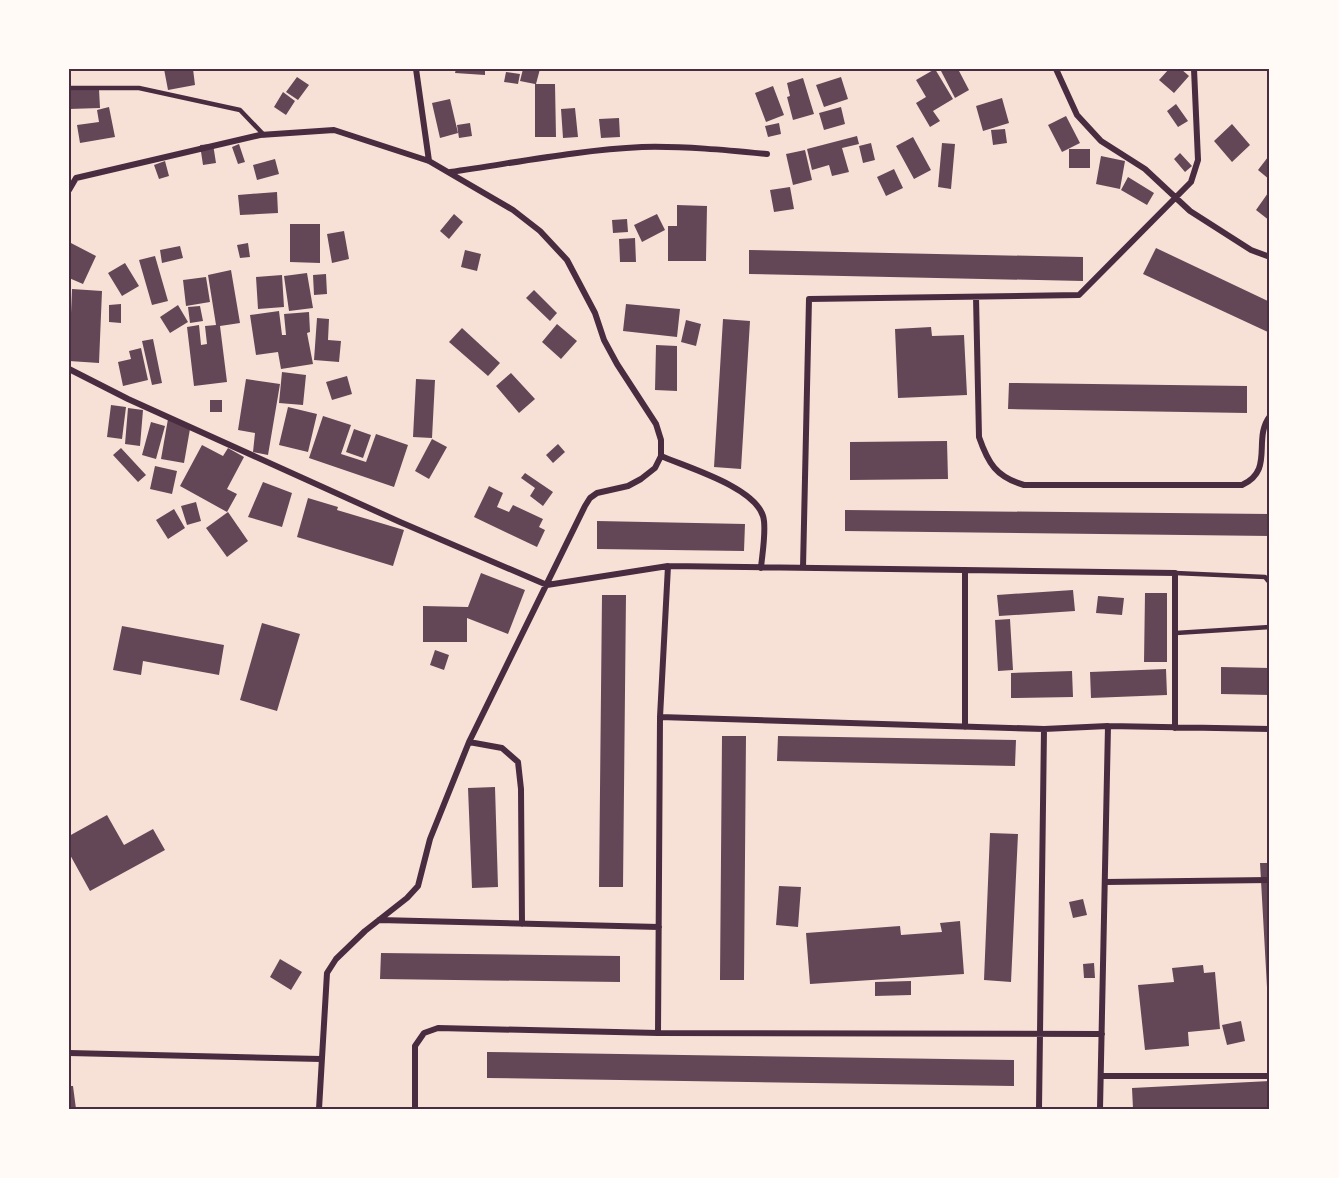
<svg xmlns="http://www.w3.org/2000/svg" width="1339" height="1178" font-family="'Nunito Sans',sans-serif">
  <style>
    .building { fill: #644757 }
    .lines { fill: none; stroke-linecap: round; stroke-linejoin: round }
    .service { stroke: #4a2c40; stroke-width: 4.5 }
    .minor { stroke: #4a2c40; stroke-width: 6 }
    .neatline { fill: none; stroke: #4a2c40; stroke-width: 2 }
  </style>
  <rect width="100%" height="100%" fill="#f7e1d7"/>
  <!-- building -->
  <path class="building" d="M164 69H193L195 85 168 90Z
    M456 69H485V75L455 73Z
    M523 69H540L536 84H555L556 137H535V84L520 81Z
    M935 69 953 99 933 111 940 121 930 127 916 103 926 97 916 80Z
    M940 69H958L969 90 955 98Z
    M1169 69H1181L1189 76 1174 93 1159 80Z
    M506 72 520 74 518 84 504 82Z
    M297 77 309 85 298 100 286 92Z
    M841 77 848 99 824 107 816 85Z
    M803 78 814 114 793 120 787 97 790 96 787 83Z
    M773 86 784 115 766 122 755 93Z
    M99 89 100 108 69 109V90Z
    M283 92 295 101 286 115 274 107Z
    M1002 98 1009 123 983 131 976 106Z
    M450 99 458 133 440 138 432 103Z
    M1176 104 1188 121 1178 127 1167 111Z
    M109 107 115 137 80 143 77 125 99 122 97 110Z
    M841 107 845 124 824 130 819 113Z
    M575 108 578 137 563 138 561 109Z
    M1066 116 1080 143 1062 152 1048 125Z
    M619 118 620 137 601 138 599 119Z
    M470 123 472 136 459 138 457 125Z
    M779 123 781 134 768 137 765 126Z
    M1232 124 1250 145 1232 162 1214 141Z
    M1005 129 1007 143 993 145 991 130Z
    M857 136 859 144 842 148 849 172 832 176 829 165 812 170 807 149Z
    M913 137 931 170 914 179 896 146Z
    M871 143 875 160 863 163 859 146Z
    M942 143 955 144 951 189 938 187Z
    M213 144 216 163 203 165 200 145Z
    M239 144 245 162 238 164 232 147Z
    M1069 149H1090V168H1069Z
    M805 150 812 180 793 185 786 154Z
    M1180 153 1192 166 1185 172 1174 159Z
    M1101 156 1125 161 1120 189 1096 184Z
    M1268 157 1270 158V180L1258 170Z
    M275 159 279 174 257 180 253 165Z
    M165 161 169 176 159 179 154 165Z
    M894 169 903 188 886 196 877 177Z
    M1128 177 1154 193 1147 205 1121 190Z
    M790 187 794 209 774 212 770 190Z
    M277 192 278 213 240 215 238 195Z
    M1268 193 1270 195V221L1256 210Z
    M677 205 707 206 706 261H668V226H677Z
    M454 214 463 222 449 239 440 231Z
    M657 214 665 230 642 242 634 225Z
    M627 219 628 232 613 233 612 220Z
    M290 224H320V263L290 262Z
    M344 231 349 259 332 263 327 234Z
    M635 238 636 262H620L619 239Z
    M69 242 96 256 83 284 69 278Z
    M248 243 250 257 240 258 237 245Z
    M180 246 183 258 162 263 160 250Z
    M1156 248 1270 302V333L1143 274Z
    M465 250 481 254 477 271 461 267Z
    M749 250 1083 257V281L749 274Z
    M155 256 168 301 152 305 139 260Z
    M125 263 139 286 122 296 108 273Z
    M231 270 240 323 220 326 227 382 194 386 187 327 199 325 201 345 207 344 205 326 216 325 208 275Z
    M307 273 313 308 289 311 284 276Z
    M326 274 327 294 314 295 313 275Z
    M282 275 284 307 258 309 256 277Z
    M206 277 210 302 186 306 183 280Z
    M72 289 102 291 99 363 69 361Z
    M534 290 557 313 550 321 526 298Z
    M121 304V323L109 322V305Z
    M626 304 680 309 677 337 623 331Z
    M178 305 188 322 170 333 160 317Z
    M200 306 203 321 190 323 188 307Z
    M279 311 282 335H286L284 314 309 312 310 332 307 333 313 364 281 369 278 352 256 355 250 315Z
    M317 318 329 319 328 340 341 341 339 362 314 360Z
    M723 319 750 321 741 469 714 467Z
    M686 320 701 324 696 346 681 342Z
    M557 324 577 341 561 359 542 342Z
    M931 327 932 336 964 335 967 395 898 398 895 329Z
    M462 328 500 363 488 376 449 342Z
    M153 339 162 383 152 385 142 341Z
    M656 345 677 346V391L655 390Z
    M141 348 148 380 123 386 118 362 131 359 129 351Z
    M282 372 306 375 303 405 279 403Z
    M511 373 535 399 519 413 496 386Z
    M347 376 352 394 332 400 326 382Z
    M246 379 280 384 268 455 253 452 255 433 238 430Z
    M416 379 435 380 432 438 413 437Z
    M1009 383 1247 386V413L1008 409Z
    M210 400H222V412H210Z
    M111 405 126 407 122 439 107 437Z
    M288 407 317 414 308 452 279 445Z
    M128 408 143 410 140 446 125 444Z
    M323 416 351 425 341 454 366 462 376 434 408 445 394 487 309 458Z
    M168 419 190 429 184 463 161 459Z
    M151 422 165 426 156 459 142 455Z
    M354 429 371 435 363 458 346 452Z
    M432 439 447 447 429 479 415 471Z
    M947 441 948 479 850 480V442Z
    M558 444 565 452 553 463 546 455Z
    M202 445 223 456 228 448 244 457 227 489 237 494 227 512 180 486Z
    M121 448 146 475 138 482 113 455Z
    M155 466 177 471 172 494 150 489Z
    M525 473 553 492 543 506 530 496 535 488 521 478Z
    M263 482 292 493 282 527 248 517Z
    M489 486 503 493 497 507 509 512 513 505 543 519 539 527 545 530 537 547 474 517Z
    M308 498 338 507 337 510 404 530 393 566 297 537Z
    M196 502 201 521 187 525 181 506Z
    M174 509 185 528 168 539 156 520Z
    M845 510 1270 514V536L845 531Z
    M228 512 248 541 227 557 206 528Z
    M597 521 745 524 744 551 597 549Z
    M481 573 525 590 508 634 467 618V642H423V606L468 607Z
    M1073 590 1075 611 999 616 997 595Z
    M1145 593H1167V662H1144Z
    M602 595H626L623 887H599Z
    M1098 596 1124 598 1122 615 1096 613Z
    M1010 619 1013 670 998 671 995 620Z
    M262 623 300 634 277 711 240 700Z
    M122 626 224 645 219 675 143 661 141 675 113 670Z
    M435 650 449 655 444 670 430 665Z
    M1221 667 1270 668V695L1221 694Z
    M1166 669 1167 695 1091 698 1090 672Z
    M1072 671 1073 697 1011 698V673Z
    M722 736H746L744 980H720Z
    M778 736 1016 740 1015 766 777 761Z
    M495 787 498 887 472 888 468 788Z
    M107 815 124 845 153 829 165 850 90 891 69 853V836Z
    M990 833 1018 834 1011 982 984 980Z
    M1260 863H1270V1004L1268 1005Z
    M779 886 801 887 798 927 776 925Z
    M1083 899 1087 915 1073 918 1069 902Z
    M960 921 964 974 810 984 806 933 900 926 901 935 942 932 940 923Z
    M381 953 620 956V982L380 979Z
    M280 959 302 972 291 990 270 977Z
    M1094 963 1095 978H1084L1083 964Z
    M1203 965 1204 973 1215 972 1220 1029 1188 1032 1189 1046 1145 1050 1138 985 1174 982 1172 968Z
    M911 981V995L875 996V982Z
    M1241 1021 1245 1041 1227 1045 1222 1025Z
    M487 1052 1014 1060V1086L487 1078Z
    M1270 1081V1109H1133L1132 1088Z
    M69 1086H73L76 1109H69Z"/>
  <g class="lines">
    <!-- service -->
    <path class="service" d="M69 88H139L240 110 264 135
      M1175 573 1265 577 1270 583
      M1176 633 1270 627"/>
    <!-- minor -->
    <path class="minor" d="M416 69 429 161
      M1056 69 1077 115 1101 141 1145 169 1190 211 1251 250 1270 257
      M450 172C514 163 578 150 642 147 684 146 726 150 767 154
      M69 190 76 178 260 135 334 130 429 161 513 210 540 231 567 260 595 313 604 340 617 364 656 424 661 440V456L655 468 641 479 628 486 597 493 590 498 585 506 469 742 430 839 418 886 407 898 365 931 336 959 327 973 319 1109
      M976 297 979 437C988 463 996 477 1024 485H1242C1275 470 1252 439 1270 416
      M69 369 128 399 400 522 547 585 668 566
      M661 456C689 468 754 487 763 516 767 528 762 555 761 568
      M803 568 809 299 1079 295 1191 182 1198 160 1194 69
      M965 571V727
      M660 717 1044 729 1108 726 1270 729
      M469 742 502 748 518 762 521 789 522 924
      M1105 882 1270 880
      M379 920 659 927
      M658 1033 660 717 668 566 1175 573V728
      M69 1053 321 1059
      M1101 1076H1270
      M415 1109V1046L424 1033 438 1028 658 1033 1102 1034
      M1039 1109 1044 729
      M1100 1109 1108 726"/>
  </g>
  <!-- border -->
  <rect width="1339" height="1178" fill="none" stroke="#fffaf5" stroke-width="141"/>
  <rect x="70" y="70" width="1198" height="1038" class="neatline"/>
</svg>
